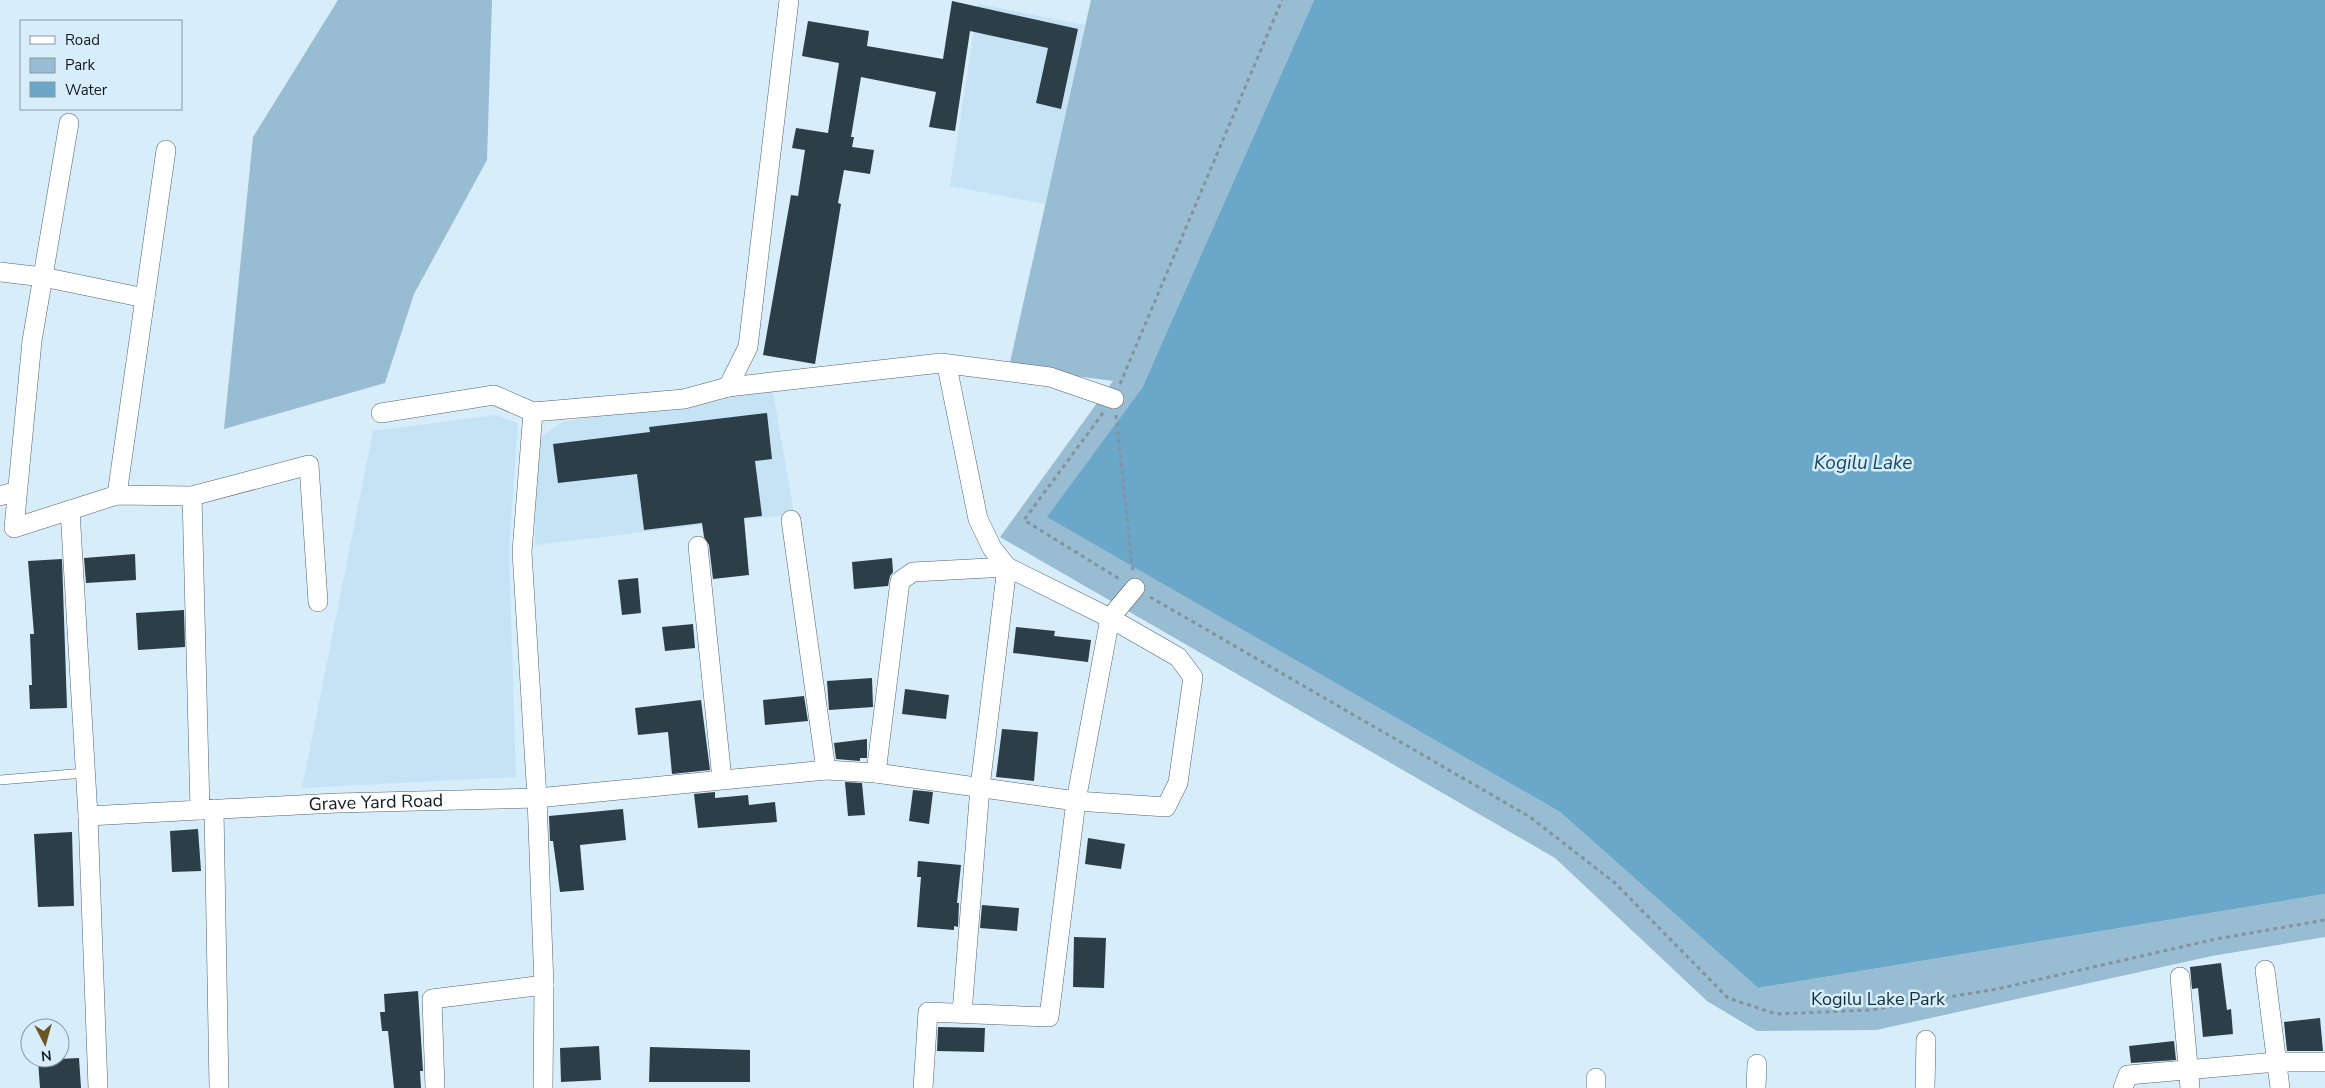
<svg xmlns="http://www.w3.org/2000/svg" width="2325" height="1088" font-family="'Nunito Sans',sans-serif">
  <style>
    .built { fill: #c6e3f5 }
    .green { fill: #98bcd1 }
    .water { fill: #6aa7c9 }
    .building { fill: #2c3e48 }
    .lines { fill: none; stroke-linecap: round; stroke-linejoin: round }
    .service-casing { stroke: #50636f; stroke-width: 10 }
    .minor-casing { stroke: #50636f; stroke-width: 20 }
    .path { stroke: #83939d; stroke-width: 3; stroke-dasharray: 4 4; stroke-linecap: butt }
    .service { stroke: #fff; stroke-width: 9 }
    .minor { stroke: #fff; stroke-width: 19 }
    .labels { text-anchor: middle; stroke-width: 5; stroke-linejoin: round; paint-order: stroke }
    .street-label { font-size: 18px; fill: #121a1f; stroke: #d7edfa }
    .park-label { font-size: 18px; fill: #112e3d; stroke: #d7edfa }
    .water-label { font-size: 19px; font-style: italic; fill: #184962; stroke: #d7edfa }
  </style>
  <rect width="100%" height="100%" fill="#d7edfa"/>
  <!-- built -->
  <path class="built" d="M978 4 1085 25 1045 204 950 186Z
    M772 386 794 514 535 545 536 452 539 438 562 422Z
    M495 415 518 423 509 550 516 777 302 788 373 431Z"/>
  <!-- green -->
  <path class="green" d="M338 0H492L487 160 414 294 385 383 224 429 253 137Z
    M1091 0H1314L1142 388 1048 517 1560 812 1758 988 2325 894V937L2212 956 1876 1030 1757 1031 1707 1001 1555 858 1000 537 1113 381 1009 367Z"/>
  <!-- water -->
  <path class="water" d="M1314 0H2325V894L1758 988 1560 812 1047 517 1142 388Z"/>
  <!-- building -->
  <path class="building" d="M952 1 1078 29 1061 109 1036 103 1048 48 970 31 955 131 929 127 936 92 861 77 851 137H854L852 147 874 150 870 174 844 170 838 203 841 204 815 364 763 355 791 195 798 196 805 150 792 148 796 128 828 133 839 63 802 56 808 21 869 31 867 46 943 59Z
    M767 413 772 459 755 461 762 516 744 518 749 575 713 579 709 545 704 537 702 523 644 530 637 474 558 483 553 444 650 432 649 427Z
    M135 554 136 580 86 583 84 558Z
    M892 558 893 572 890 576 888 586 854 589 852 562Z
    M62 559 67 708 30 709 29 685H32L30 634H34L28 561Z
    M638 578 641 613 622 615 618 580Z
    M184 610 185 647 138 650 136 613Z
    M693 624 695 648 665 651 662 627Z
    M1016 627 1055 631 1054 636 1091 640 1088 662 1013 653Z
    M872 678 873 707 829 710 827 681Z
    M905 689 949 695 946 719 902 714Z
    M804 696 808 721 765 725 763 700Z
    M701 700 710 770 672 774 668 732 638 735 635 708Z
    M1002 729 1038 732 1034 781 996 777Z
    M867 739V758H860V761L836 759 834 743Z
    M845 782 862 783 865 815 848 816Z
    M913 790 933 792 929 824 909 821Z
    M715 792V798L748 795 749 805 775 802 777 822 698 828 694 794Z
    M623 809 626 840 580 845 584 890 560 892 553 841H550L549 816Z
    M198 829 201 871 172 872 170 831Z
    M72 832 74 906 38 907 34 834Z
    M1088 838 1125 844 1121 869 1085 864Z
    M918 861 961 865 957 903H959L958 927 954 926V930L917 927 921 877H917Z
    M982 905 1019 908 1017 931 980 928Z
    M1074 937 1106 938 1104 988 1073 987Z
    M2221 963 2227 1010 2231 1009 2233 1034 2203 1037 2198 988 2192 989 2190 967Z
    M418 991 423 1071H420L421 1088H394L388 1031H382L380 1012H385L384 994Z
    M2320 1018 2323 1051H2287L2284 1022Z
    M938 1027 985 1028 984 1052 937 1051Z
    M2174 1041 2176 1060 2131 1063 2129 1046Z
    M599 1046 601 1080 561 1082 560 1048Z
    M650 1047 750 1050V1082H649Z
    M79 1058 81 1088H40L38 1060Z"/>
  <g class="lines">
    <!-- service casing -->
    <g class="service-casing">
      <path id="service" d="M0 780 85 773"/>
    </g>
    <!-- minor casing -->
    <g class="minor-casing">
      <g id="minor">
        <path d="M69 123 32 341 14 528 117 495 192 496 309 465 318 602"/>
        <path d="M0 272 43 277 145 298"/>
        <path d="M948 371 978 519 992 548 1007 567"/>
        <path d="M728 387 941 363 1050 377 1114 399"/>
        <path d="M381 413 494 395 533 412"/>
        <path d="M117 495 166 150"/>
        <path d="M0 496 17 491"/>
        <path d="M70 510 88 816 200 810 192 496"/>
        <path d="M698 546 722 779"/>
        <path d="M826 770 876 773 1076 801 1110 618 1135 588"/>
        <path d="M876 773 900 581 913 572 1007 567"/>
        <path d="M214 809 219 1088"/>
        <path id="s1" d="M200 810 337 803 537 798 826 770 791 520"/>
        <path d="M88 816 98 1088"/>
        <path d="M2265 970 2280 1088"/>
        <path d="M2180 977 2190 1088"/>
        <path d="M435 1088 432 999 544 985"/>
        <path d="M543 1088 544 985 537 798 522 552 533 412 684 399 728 387 748 347 789 0"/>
        <path d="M923 1088 928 1012 1049 1017 1076 801 1166 807 1178 783 1193 677 1178 657 1110 618 1007 567 980 787 962 1013"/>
        <path d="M1596 1088V1078"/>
        <path d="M1756 1088 1757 1064"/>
        <path d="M1925 1088 1926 1040"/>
        <path d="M2123 1088 2128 1075 2277 1062H2325"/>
      </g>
    </g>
    <!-- path -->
    <path class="path" d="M1120 384 1282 0
      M1103 413 1024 520 1121 580
      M1116 415 1133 572
      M1150 597 1530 817 1615 883 1728 998 1776 1014 1870 1010 1997 989 2216 939 2325 920"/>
    <!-- service -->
    <use href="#service" class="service"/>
    <!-- minor -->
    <use href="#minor" class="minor"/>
  </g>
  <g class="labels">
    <!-- street labels -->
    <g class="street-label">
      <text dy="6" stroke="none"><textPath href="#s1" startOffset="176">Grave Yard Road</textPath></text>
    </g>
    <!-- park labels -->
    <g class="park-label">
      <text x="1878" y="1005">Kogilu Lake Park</text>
    </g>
    <!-- water labels -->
    <g class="water-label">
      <text x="1863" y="469">Kogilu Lake</text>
    </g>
  </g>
  <!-- legend -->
  <rect x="20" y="20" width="162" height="90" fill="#d7edfa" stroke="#8899a2"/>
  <rect x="30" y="36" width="25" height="8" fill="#ffffff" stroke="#8899a2"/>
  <text x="65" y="45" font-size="15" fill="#121a1f">Road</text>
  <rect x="30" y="58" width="25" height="15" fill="#98bcd1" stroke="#8899a2"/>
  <text x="65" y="70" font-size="15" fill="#121a1f">Park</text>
  <rect x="30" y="82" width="25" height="15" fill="#6aa7c9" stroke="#8899a2"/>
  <text x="65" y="95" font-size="15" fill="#121a1f">Water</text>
  <!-- north arrow -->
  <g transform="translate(45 1043) rotate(174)"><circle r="24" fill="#d7edfa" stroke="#8899a2"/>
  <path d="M0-4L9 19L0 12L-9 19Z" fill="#6c5626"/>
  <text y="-8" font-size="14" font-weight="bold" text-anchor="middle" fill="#121a1f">N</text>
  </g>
</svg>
